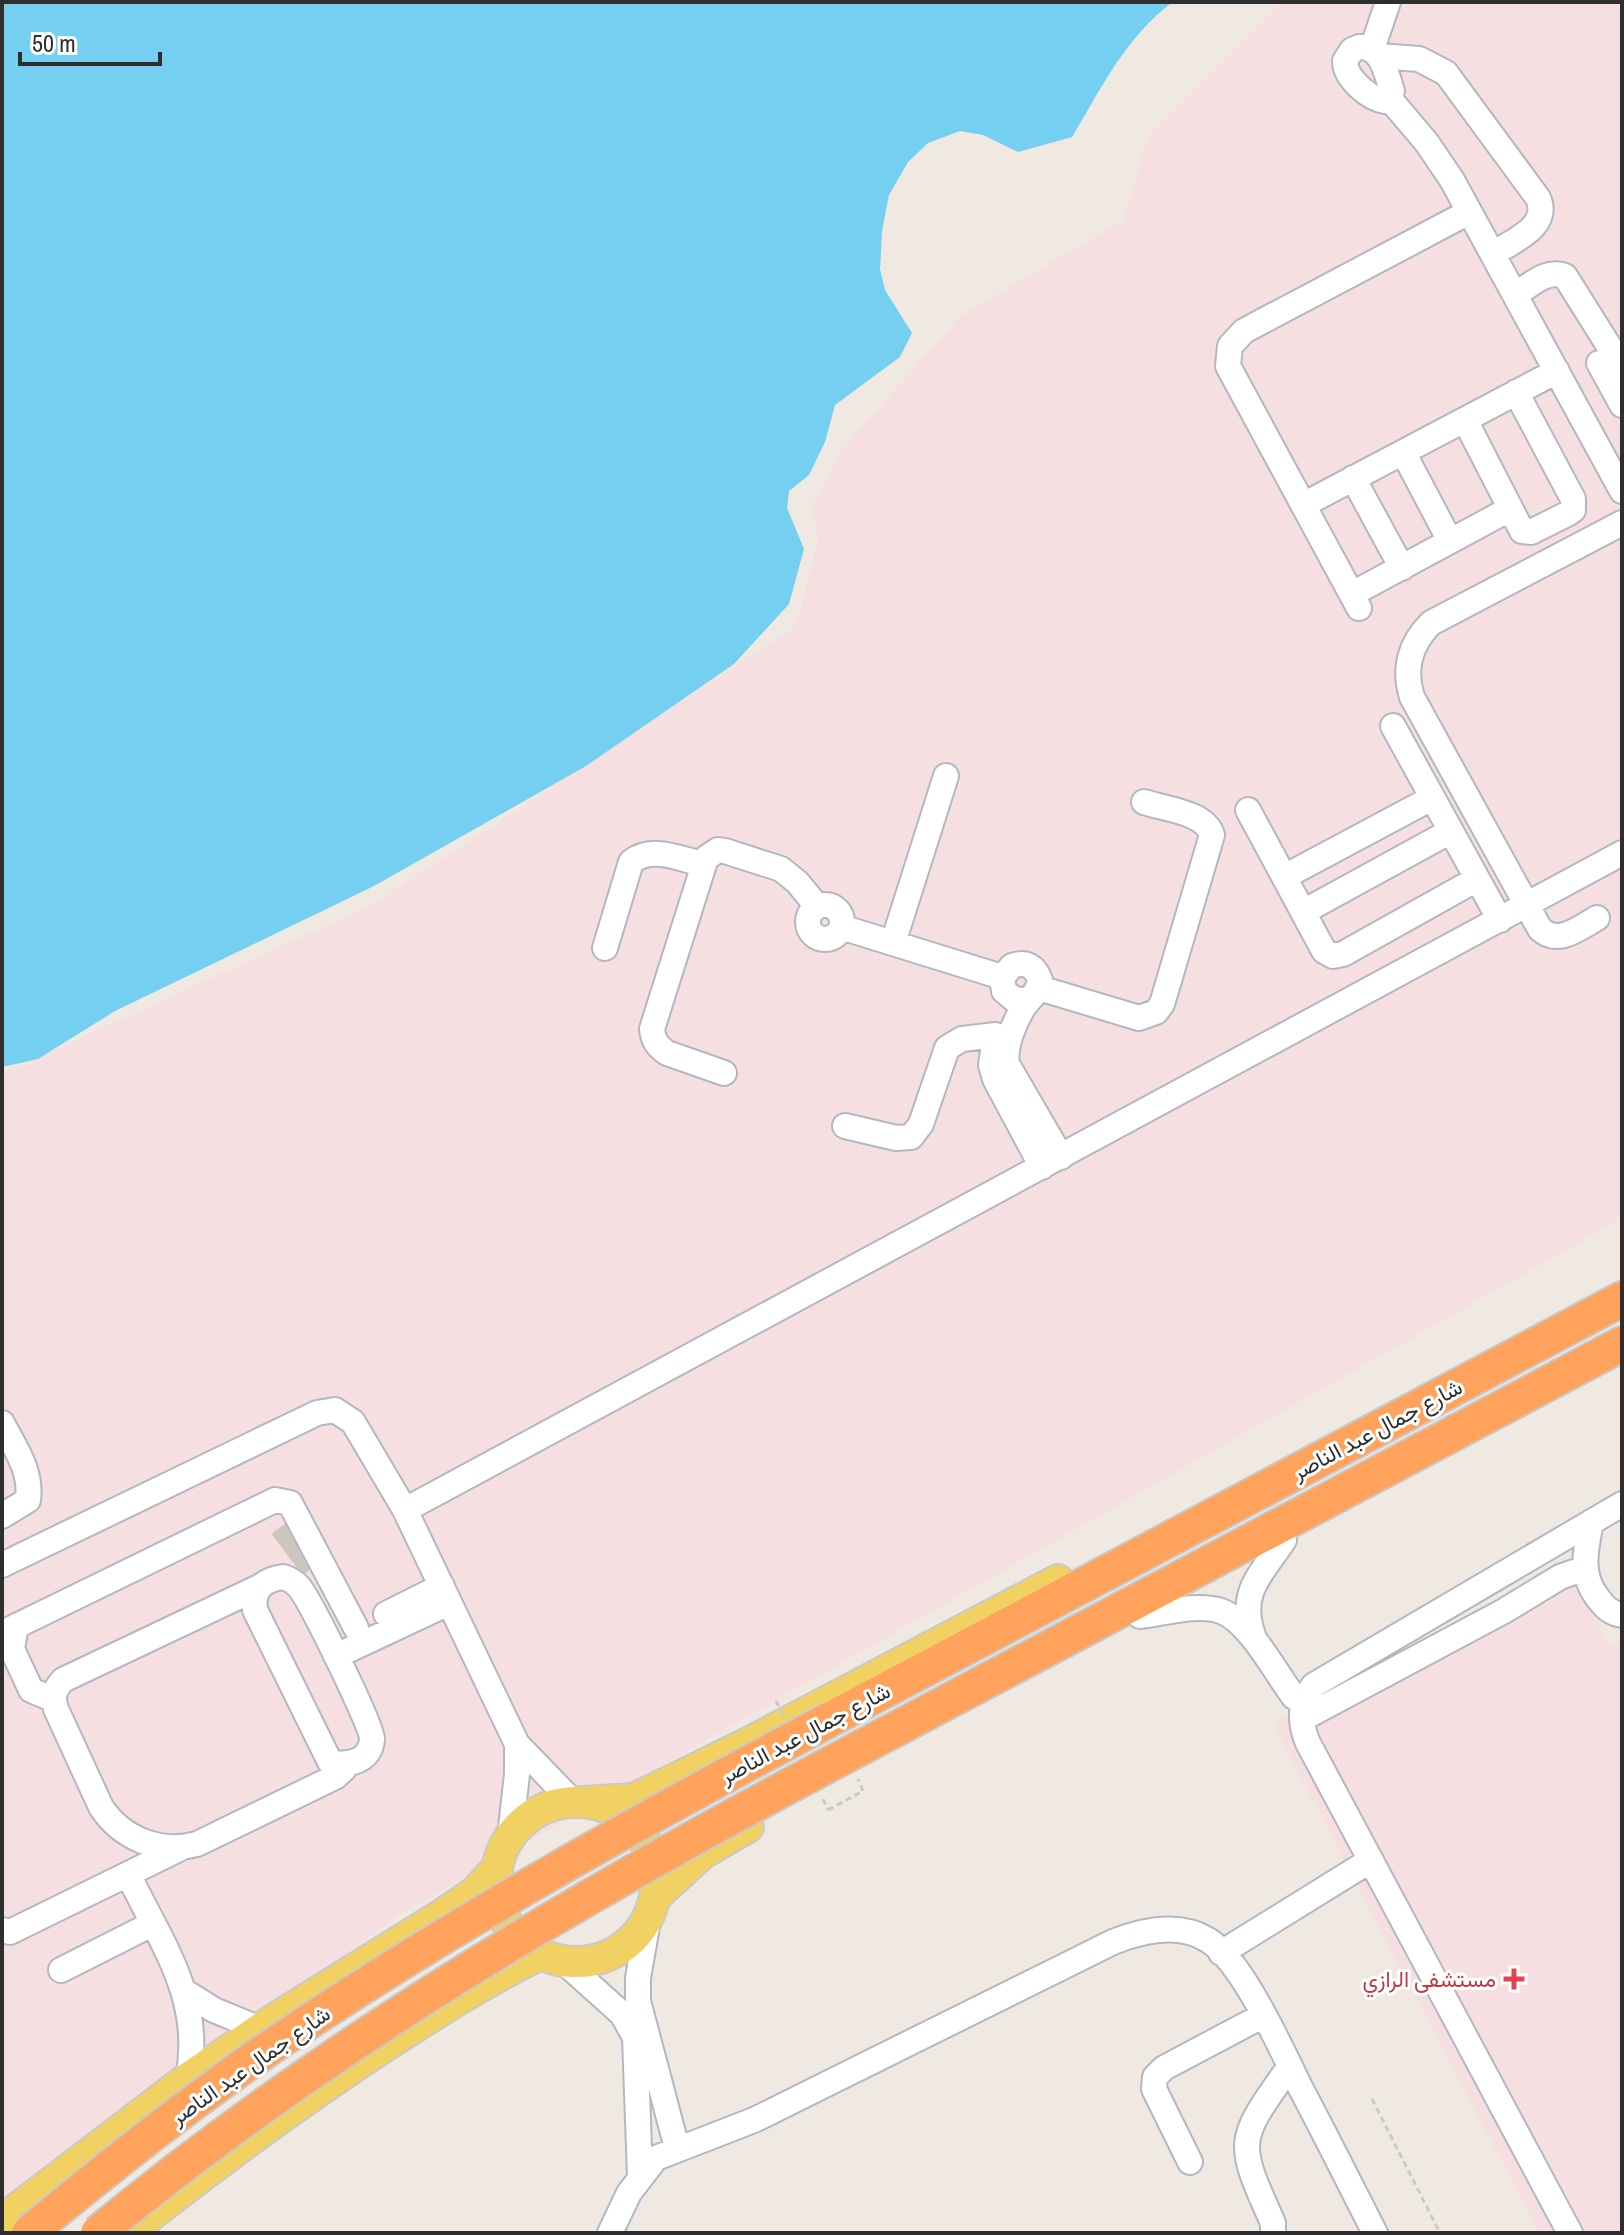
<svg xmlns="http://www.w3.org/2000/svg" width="1624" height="2235" font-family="'Archivo Narrow',Vazirmatn,sans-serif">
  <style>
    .medical { fill: #f5dfe0 }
    .water { fill: #75cff0 }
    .building { fill: #cbc7bf; stroke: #cbc5ba; stroke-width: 2 }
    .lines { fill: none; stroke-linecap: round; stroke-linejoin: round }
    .minor-casing { stroke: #b4b7c1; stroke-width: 28 }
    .major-casing { stroke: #c9c9c9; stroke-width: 34 }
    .highway-casing { stroke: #c9c9c9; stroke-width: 38 }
    .path { stroke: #c9c9c9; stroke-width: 3; stroke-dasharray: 6 4; stroke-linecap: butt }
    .minor { stroke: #fff; stroke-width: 24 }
    .major { stroke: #f2d163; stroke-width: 30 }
    .highway { stroke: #ffa35c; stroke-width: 34 }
    .highway-bridge-casing { stroke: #c9c9c9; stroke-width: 38; stroke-linecap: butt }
    .path-bridge { stroke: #c9c9c9; stroke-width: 3; stroke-dasharray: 6 4; stroke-linecap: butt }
    .highway-bridge { stroke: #ffa35c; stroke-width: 34 }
    .health-dot { fill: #e0444e; stroke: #fff; stroke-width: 3 }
    .labels { text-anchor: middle; stroke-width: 6; stroke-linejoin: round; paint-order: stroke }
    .street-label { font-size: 22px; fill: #2e2e2e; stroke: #fff }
    .health-label { font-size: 22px; fill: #be3a42; stroke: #fff; text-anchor: end }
  </style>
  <rect width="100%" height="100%" fill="#efe9e1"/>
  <!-- medical -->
  <path class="medical" d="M1283 2H1622V1218L397 1916 2 2218V1074L374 904 796 626 818 541 812 506 840 452 962 315 1124 220 1147 138Z
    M1568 1569 1609 1646 1622 1639V2233H1539L1273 1724Z"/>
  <!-- water -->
  <path class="water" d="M2 2H1173C1126 36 1101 89 1072 137L1018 152 983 135 960 131 928 143 908 162 889 195 882 231 880 269 885 290 912 333 900 357 835 405 825 442 809 475 789 491 787 508 804 549 789 604 734 664 586 766 374 886 115 1011 38 1059 2 1067Z"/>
  <!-- building -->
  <path class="building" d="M285 1525 308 1570 305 1572 297 1566 273 1534Z"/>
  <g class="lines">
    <!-- minor casing -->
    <g class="minor-casing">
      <path id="minor" d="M1359 47C1382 46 1386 73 1392 91L1385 101C1369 99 1345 78 1345 61L1352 50Z
        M1372 49 1388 2
        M1379 56 1419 59 1446 73 1538 198C1551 227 1512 241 1493 254
        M1389 98 1427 143 1452 180 1622 491
        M1515 295C1531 285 1546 269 1565 276L1622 367
        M1599 363 1622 405
        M1465 420 1522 531 1531 532 1569 513 1573 510V499L1516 392
        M1403 452 1450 541
        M1353 478 1402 568
        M1303 505 1557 371
        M1352 594 1510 509
        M1359 608 1228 366 1230 346 1244 331 1469 212
        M1393 726 1500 920
        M1248 810 1324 951 1333 956 1343 954 1477 879
        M1284 877 1432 798
        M808 922a17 17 0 1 1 34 0a17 17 0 1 1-34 0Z
        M1303 912 1451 831
        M1597 918C1579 928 1558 946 1540 929L1412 697C1403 669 1410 644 1431 623L1622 523
        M841 927 1002 977
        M893 943 946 776
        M605 948 631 862C652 845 679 859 703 864
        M1039 988 1139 1018 1156 1012 1162 1004 1212 835C1205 812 1165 809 1144 802
        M1030 999 1015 1000 1004 991 1002 977 1012 966C1026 961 1035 966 1040 980 1038 993 1030 998 1023 1008 1014 1023 1004 1047 1007 1064L1061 1157
        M994 1045 991 1065 995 1079 1042 1167
        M724 1073 667 1053C657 1046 653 1040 652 1029L706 858 718 850 725 851 781 869 797 882 817 906
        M845 1126 896 1138 911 1137 921 1124 947 1048 962 1039 996 1035
        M2 1423C15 1448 32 1471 28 1500L2 1516
        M405 1510 1622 853
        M1591 1522C1586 1549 1579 1573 1597 1597 1604 1606 1609 1613 1622 1615
        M2 1565 317 1413 335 1410 353 1422 405 1510 517 1744 573 1802
        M283 1577C289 1579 295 1582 299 1587 310 1600 372 1725 372 1739 371 1762 347 1766 330 1762L255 1610C252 1589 263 1580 283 1577Z
        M257 1588 63 1680C54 1690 52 1696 56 1709L101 1807C122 1839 160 1854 197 1844L335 1777 344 1769 345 1764
        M386 1614 442 1586
        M1140 1616C1165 1613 1197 1603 1221 1611 1250 1622 1275 1672 1294 1697L1304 1702
        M16 1626 12 1649 31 1690 52 1699
        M2 1633 275 1500 290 1503 356 1628
        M1254 1638C1237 1594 1260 1576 1284 1540
        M336 1656 449 1603
        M1302 1719 1504 1611 1560 1577 1574 1572 1586 1573
        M510 1836 517 1774V1744
        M128 1874C161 1943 204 1999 188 2078
        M649 1915 638 1978V2001L677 2148
        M2 1930 10 1932 179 1849
        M1221 1953 1371 1860
        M563 1961 622 2014 635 2037 640 2176
        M61 1970 152 1924
        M185 1992 214 2010 260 2029
        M1190 2162 1154 2089 1155 2077 1164 2068 1264 2015
        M610 2233 629 2193 656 2158 754 2120 1113 1942C1143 1930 1179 1922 1208 1940 1242 1961 1281 2048 1299 2085 1325 2134 1350 2184 1375 2233
        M1273 2233V2223C1235 2139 1237 2141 1290 2066
        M1570 2233 1308 1743C1299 1722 1299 1703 1314 1685L1622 1504"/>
    </g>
    <!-- major casing -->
    <g class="major-casing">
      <path id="major" d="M496 1882a80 80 0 1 1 160 0a80 80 0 1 1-160 0Z
        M584 1802 634 1799 750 1742 1058 1580
        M655 1897 703 1853 748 1827
        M2 2220 188 2078 273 2020 440 1916 475 1892 497 1868
        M128 2233C214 2165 302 2100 394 2040 443 2009 489 1979 541 1954"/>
    </g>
    <!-- highway casing -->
    <g class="highway-casing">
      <path id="highway" d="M829 1720 1622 1299
        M847 1755 1622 1344"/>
    </g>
    <!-- path -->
    <path class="path" d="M828 1810 863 1791 858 1779
      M1372 2099 1440 2233"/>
    <!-- minor -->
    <use href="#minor" class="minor"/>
    <!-- major -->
    <use href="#major" class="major"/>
    <!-- highway -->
    <use href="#highway" class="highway"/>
    <!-- highway-bridge casing -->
    <g class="highway-bridge-casing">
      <path id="highway-bridge" d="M29 2233C111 2165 196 2097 284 2038 460 1920 643 1819 829 1720
        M98 2233C326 2044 586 1893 847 1755"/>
    </g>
    <!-- path-bridge -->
    <path class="path-bridge" d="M776 1701 784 1716
      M823 1799 828 1810"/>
    <!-- highway-bridge -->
    <use href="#highway-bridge" class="highway-bridge"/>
  </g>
  <!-- markers -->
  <path class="health-dot" d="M1510 1967h8v8h8v8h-8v8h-8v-8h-8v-8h8z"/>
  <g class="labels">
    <!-- street labels -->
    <g class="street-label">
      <text transform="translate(1377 1429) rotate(-28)" y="8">شارع جمال عبد الناصر</text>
      <text transform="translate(805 1733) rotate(-28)" y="8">شارع جمال عبد الناصر</text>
      <text transform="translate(250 2065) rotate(-35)" y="8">شارع جمال عبد الناصر</text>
    </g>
    <!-- health labels -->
    <g class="health-label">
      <text x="1496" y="1987">مستشفى الرازي</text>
    </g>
  </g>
  <!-- border -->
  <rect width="1624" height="2235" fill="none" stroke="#2e2e2e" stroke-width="8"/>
  <!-- scale -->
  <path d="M20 52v12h140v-12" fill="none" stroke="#2e2e2e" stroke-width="4"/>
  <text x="32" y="52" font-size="24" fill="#2e2e2e" stroke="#ffffff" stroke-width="6" paint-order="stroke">50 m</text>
</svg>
